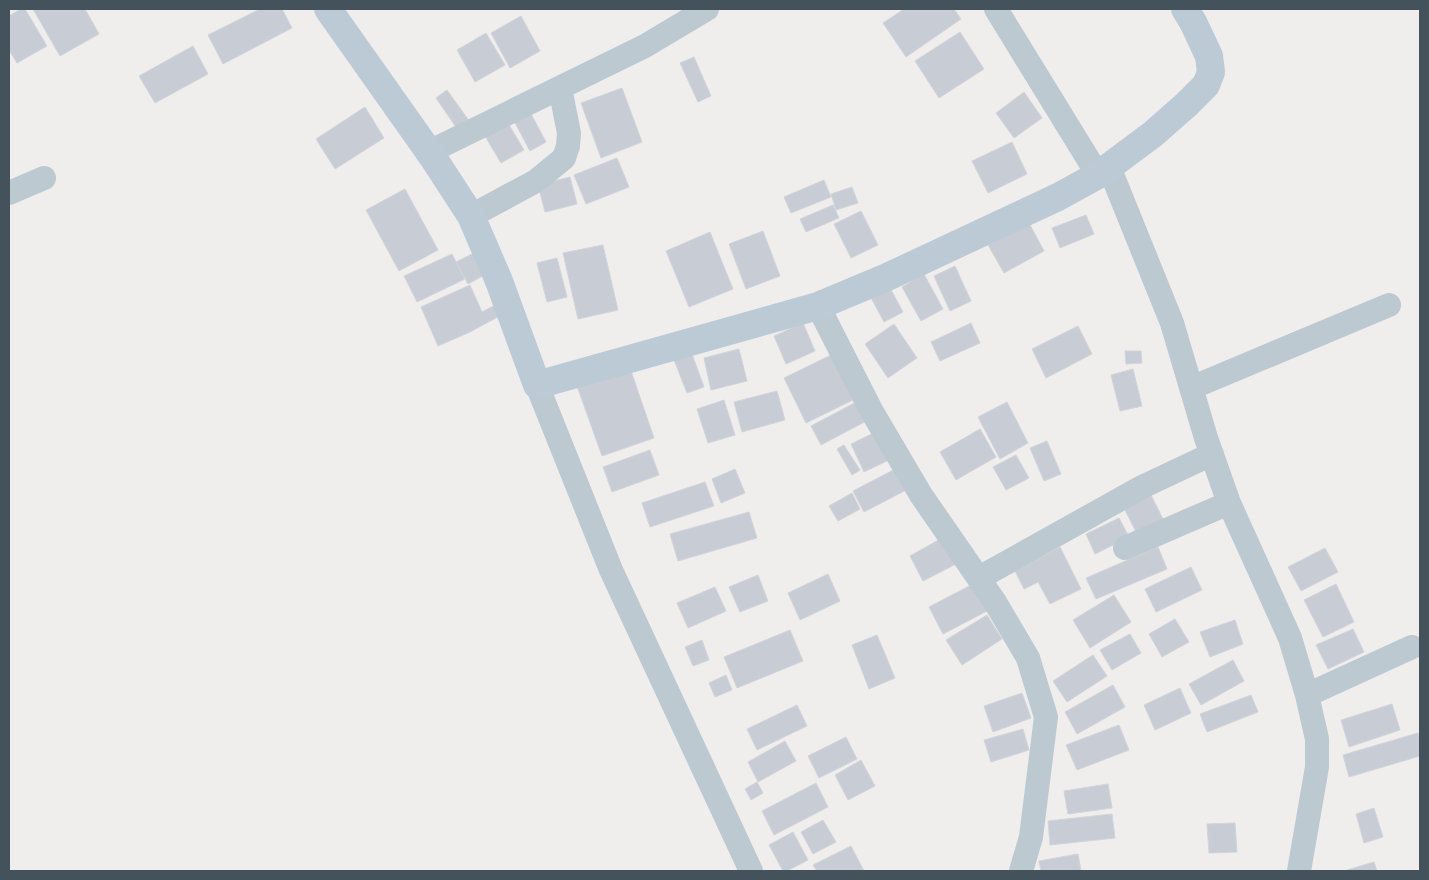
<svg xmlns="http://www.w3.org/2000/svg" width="1429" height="880" font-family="'Fira Sans Condensed',sans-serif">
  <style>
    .building { fill: #c8ccd4; stroke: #d1d4da }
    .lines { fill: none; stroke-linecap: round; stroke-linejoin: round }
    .minor { stroke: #bcc9d1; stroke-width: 24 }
    .secondary { stroke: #bccad6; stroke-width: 28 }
  </style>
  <rect width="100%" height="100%" fill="#f0eded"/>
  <!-- building -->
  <path class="building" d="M21 9H25L47 46 17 63 9 50V16Z
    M33 9H85L99 34 60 56Z
    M260 9H282L292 28 223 64 208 35Z
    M904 9H954L961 19 906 57 883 23Z
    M521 16 540 51 510 68 491 33Z
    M960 32 984 69 939 98 915 61Z
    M486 33 505 65 475 82 457 50Z
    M193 46 208 74 155 103 139 76Z
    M694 57 711 96 698 102 680 63Z
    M622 88 642 142 601 158 581 103Z
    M447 90 470 122 458 130 436 98Z
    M1024 92 1042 118 1014 138 996 113Z
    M365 107 384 138 335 169 316 139Z
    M529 110 546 142 530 151 513 119Z
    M508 123 524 150 501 163 485 136Z
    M1012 142 1027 174 988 193 972 161Z
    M617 158 629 187 586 204 574 175Z
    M570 177 577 204 545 212 538 185Z
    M824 180 831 197 791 213 784 197Z
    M852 187 858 203 836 210 831 194Z
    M405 189 438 250 399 271 366 210Z
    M833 205 839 218 806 232 800 219Z
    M861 211 878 245 851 258 834 224Z
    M1086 215 1094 234 1060 248 1052 228Z
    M1029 223 1044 251 1004 273 988 245Z
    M763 231 780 276 746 289 729 244Z
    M710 232 733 289 689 307 666 251Z
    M603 245 618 310 578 319 563 253Z
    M476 252 488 273 468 284 456 262Z
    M452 254 465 279 417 302 404 276Z
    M557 258 567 297 547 302 537 263Z
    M955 266 971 301 950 311 934 276Z
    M924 274 943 309 921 321 902 287Z
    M470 285 482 312 501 302 507 312 470 332 438 346 421 307Z
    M889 286 903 312 884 322 870 296Z
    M803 323 815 351 786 364 774 336Z
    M971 323 980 343 940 361 931 342Z
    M894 324 917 358 888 378 865 344Z
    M1078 326 1092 354 1046 378 1032 349Z
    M739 349 747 381 711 390 704 358Z
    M1125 351H1141L1142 363 1126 364Z
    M835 353 857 398 806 423 784 378Z
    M692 354 704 387 687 393 674 360Z
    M630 368 654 438 602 456 577 386Z
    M1133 369 1142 406 1120 411 1111 375Z
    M777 391 785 420 742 432 734 402Z
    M862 399 872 418 821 445 811 426Z
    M724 400 735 435 708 443 697 409Z
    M1007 402 1028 443 1000 459 978 417Z
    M980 429 996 457 956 480 940 452Z
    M880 430 893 458 864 472 851 444Z
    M1047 441 1061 474 1044 481 1030 448Z
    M844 445 860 470 852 475 837 449Z
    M650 450 659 475 612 492 603 467Z
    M1016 455 1029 478 1006 490 993 467Z
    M901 466 912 487 864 512 853 491Z
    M735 469 745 493 721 503 712 479Z
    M705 482 714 506 650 527 642 503Z
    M852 493 860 509 838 521 829 506Z
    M1150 493 1165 523 1138 536 1123 506Z
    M749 512 757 538 678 561 670 534Z
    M1119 518 1129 537 1095 554 1086 534Z
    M944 537 958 563 923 581 910 556Z
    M1060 547 1081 589 1050 604 1038 582 1024 589 1015 571Z
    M1158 547 1167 569 1096 599 1086 578Z
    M1325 548 1338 572 1301 591 1288 567Z
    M1191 567 1202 590 1156 612 1145 589Z
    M828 574 840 601 800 620 788 593Z
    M758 575 768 601 740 612 729 587Z
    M973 584 987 611 943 634 929 607Z
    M1336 584 1354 622 1323 637 1304 600Z
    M715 587 726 611 688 628 677 603Z
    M1114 595 1131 622 1090 648 1073 620Z
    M987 615 1002 639 962 665 946 640Z
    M1175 619 1189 642 1162 657 1149 634Z
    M1235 620 1243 644 1210 657 1200 632Z
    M1353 629 1364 652 1328 669 1316 645Z
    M790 630 803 661 737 688 724 657Z
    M1130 634 1141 653 1112 670 1100 650Z
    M877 635 895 678 869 689 852 645Z
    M702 640 709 660 693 666 685 647Z
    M1093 655 1107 676 1067 702 1053 681Z
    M1233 660 1244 681 1201 705 1189 684Z
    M726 675 732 690 715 697 709 683Z
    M1113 685 1125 707 1077 734 1065 712Z
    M1180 688 1191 713 1155 730 1144 705Z
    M1022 693 1031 718 993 732 984 706Z
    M1251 695 1258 712 1207 732 1200 714Z
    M1392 704 1400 730 1349 747 1341 720Z
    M797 705 807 726 757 750 747 729Z
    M1119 725 1129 750 1077 770 1066 745Z
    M1023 729 1029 750 991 762 984 740Z
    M1418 733 1420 739V756L1349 777 1343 755Z
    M846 737 857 759 819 778 808 756Z
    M785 741 796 761 758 782 748 762Z
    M861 760 875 786 848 800 835 775Z
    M757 782 763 793 751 800 745 789Z
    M816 783 828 807 774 835 762 811Z
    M1108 784 1112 808 1068 814 1064 791Z
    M1374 808 1383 837 1364 843 1356 814Z
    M1112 814 1115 838 1050 845 1048 821Z
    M823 820 836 842 813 854 801 832Z
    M1235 823 1237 852 1209 853 1207 824Z
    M793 832 808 860 787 871H783L769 845Z
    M851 846 864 871H817L813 865Z
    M1078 854 1081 871H1041L1039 861Z
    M1374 862 1377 871H1344Z"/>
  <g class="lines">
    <!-- minor -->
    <path class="minor" d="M996 9 1098 175
      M429 152 645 46 707 9
      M1109 167 1172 323 1206 438 1229 503 1290 638 1307 695 1317 739V767L1299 871
      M9 193 44 178
      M471 216 536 181 564 158 568 146 569 133 560 88
      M818 306 871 410 921 495 995 602 1028 658 1046 717 1031 837 1021 871
      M537 385 611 570 751 871
      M1191 388 1389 305
      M1125 548 1229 503
      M979 578 1142 487 1212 454
      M1307 695 1412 647"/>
    <!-- secondary -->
    <path class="secondary" d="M328 9 434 159 471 216 499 281 537 385 818 306 885 278 1058 197 1098 175 1153 134 1187 104 1206 85 1211 72 1209 56 1193 22 1185 9"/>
  </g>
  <!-- border -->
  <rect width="1429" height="880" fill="none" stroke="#44525c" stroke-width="20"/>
</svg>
